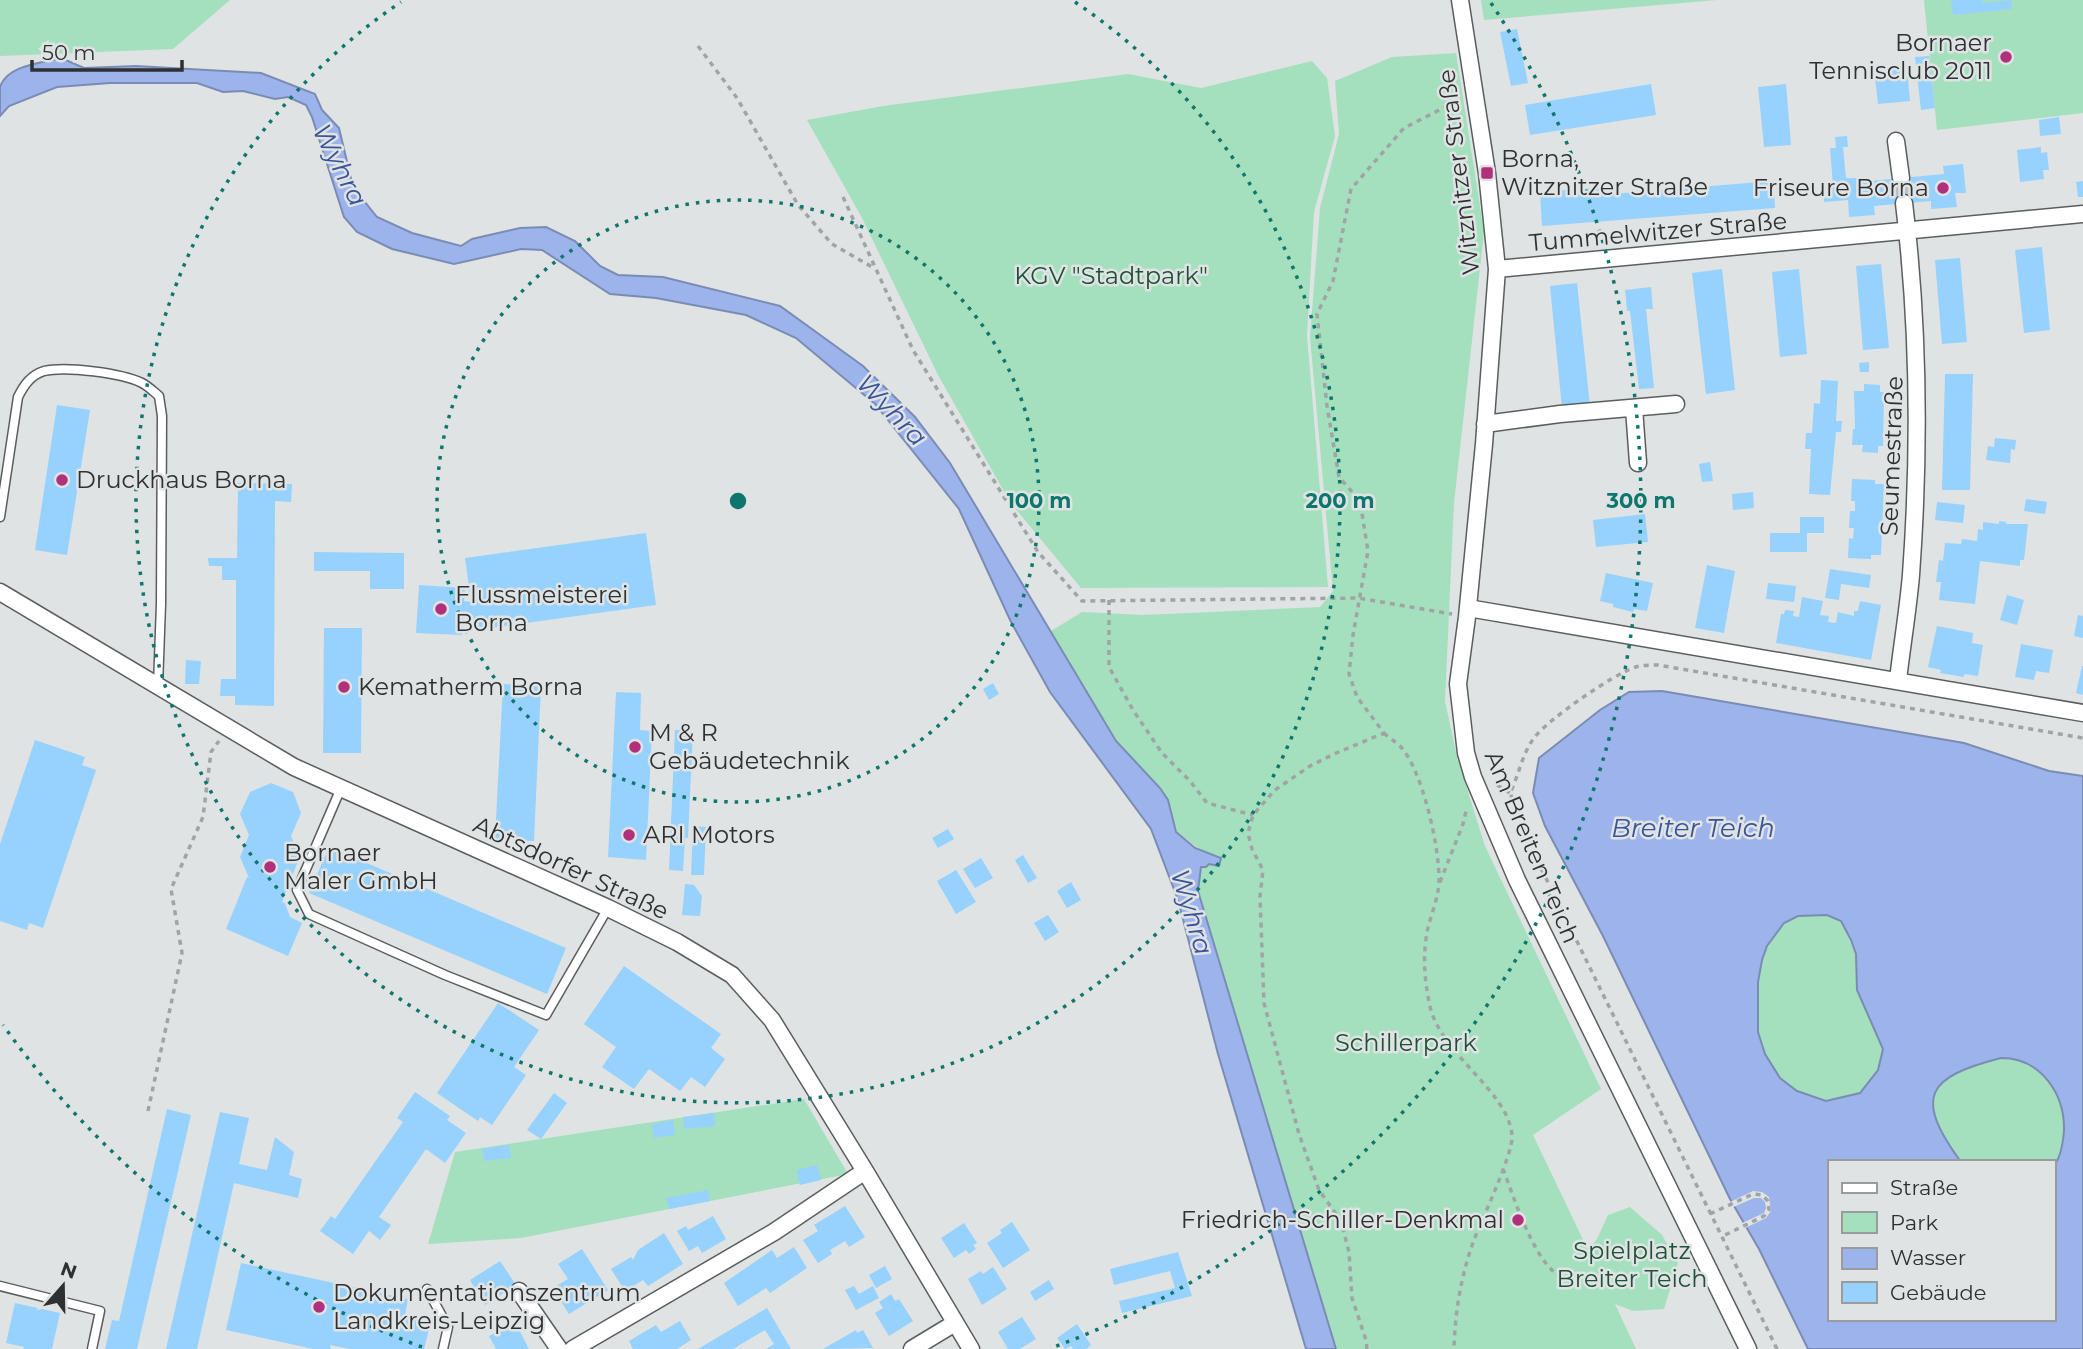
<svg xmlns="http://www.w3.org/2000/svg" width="2083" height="1349" font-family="Montserrat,sans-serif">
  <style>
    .green { fill: #a4e0bd }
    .water { fill: #9cb3ec; stroke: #7b8cb4; stroke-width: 2; fill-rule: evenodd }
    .pier { fill: #dfe3e3 }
    .building { fill: #96d2fd }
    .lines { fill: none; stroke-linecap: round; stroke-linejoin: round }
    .street-tunnel { stroke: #bcbfbf; stroke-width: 16; stroke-dasharray: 16 8; stroke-linecap: butt }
    .lane-casing { stroke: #5b5e5f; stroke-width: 11 }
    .street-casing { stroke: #5b5e5f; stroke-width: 19 }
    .path { stroke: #a1a4a5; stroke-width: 3.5; stroke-dasharray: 5 5; stroke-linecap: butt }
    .lane { stroke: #fff; stroke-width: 8 }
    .street { stroke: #fff; stroke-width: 16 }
    .ring { fill: none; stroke: #0f766e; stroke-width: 3.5; stroke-dasharray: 3.5 7 }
    .poi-dot { fill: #b0307c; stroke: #dfe3e3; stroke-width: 2.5 }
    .labels { text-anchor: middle; stroke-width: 5; stroke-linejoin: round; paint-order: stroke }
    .poi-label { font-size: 24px; fill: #2f3031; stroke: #dfe3e3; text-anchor: start }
    .street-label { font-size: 24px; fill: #2f3031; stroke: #dfe3e3 }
    .park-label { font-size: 24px; fill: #1f5138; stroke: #dfe3e3 }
    .water-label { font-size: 26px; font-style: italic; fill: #3b5398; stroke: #dfe3e3 }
    .centre { fill: #0f766e; stroke: #dfe3e3; stroke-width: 3.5 }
    .ring-label { font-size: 21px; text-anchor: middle; font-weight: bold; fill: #0f766e; stroke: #dfe3e3; stroke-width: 5; stroke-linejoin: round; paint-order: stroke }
  </style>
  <rect width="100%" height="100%" fill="#dfe3e3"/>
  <!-- green -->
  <path class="green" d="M0 0H230L173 49 0 56Z
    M1481 0H1717L1484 20Z
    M1924 0H2083V113L1937 130Z
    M1456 53 1484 232 1454 503 1445 701 1457 757 1485 846 1601 1089 1533 1135 1588 1250 1597 1239 1608 1215 1630 1207 1662 1235 1678 1263 1664 1309 1633 1311 1615 1304 1636 1349H1336L1198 891 1201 866 1205 853 1176 832 1168 800 1161 788 1116 741 1051 631 1082 612 1143 615 1320 607 1333 591 1310 337 1320 208 1339 134 1335 81 1392 57Z
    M1312 61 1327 78 1335 136 1314 212 1307 335 1328 587 1081 588 1010 502 938 375 861 216 807 120 883 106 1128 74 1201 88Z
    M1827 915 1841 921 1856 954 1857 990 1883 1049 1878 1070 1860 1093 1826 1101 1797 1091 1780 1079 1765 1054 1758 1032V982L1762 960 1767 946 1784 923 1798 916Z
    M2001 1058C2041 1058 2065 1094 2064 1131 2063 1143 2061 1158 2053 1167V1162H1961C1913 1096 1927 1077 2001 1058Z
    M804 1099 848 1174 521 1238 428 1244 455 1152Z"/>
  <!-- water -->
  <path class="water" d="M61 58 84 68 136 66 261 73 315 94 322 110 339 128 353 187 377 217 412 233 461 246 472 239 520 228 546 227 575 241 600 266 618 275 663 277 780 306 863 366 915 417 950 463 1116 741 1160 788 1168 800 1176 832 1195 848 1221 858 1219 866 1209 864 1206 867H1201L1198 891 1336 1349H1306L1218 1054 1178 900 1151 829 1050 692 1011 622 959 509 875 404 796 338 746 315 656 298 610 294 542 250 521 249 454 264 392 249 357 232 344 217 312 117 306 105 288 97 275 99 243 91 223 92 197 83H110L57 87 9 106 0 116C0 108 0 95 0 87 7 65 42 63 61 58Z
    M1662 691 1964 743 2049 771 2083 776V1349H1808L1759 1249 1730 1199 1603 936 1545 826 1533 793 1539 758 1600 710 1629 692ZM1827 915 1841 921 1851 940 1856 954 1857 990 1883 1049 1878 1070 1860 1093 1826 1101 1797 1091 1780 1078 1765 1054 1758 1032V982L1762 960 1767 946 1784 923 1798 916ZM2001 1058C2041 1058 2065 1094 2064 1131 2063 1143 2061 1158 2053 1167V1319H1829V1162H1961C1913 1096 1927 1077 2001 1058Z"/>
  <!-- pier -->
  <path class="pier" d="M1753 1191 1762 1192 1769 1197 1771 1211 1766 1218 1743 1229 1740 1224 1764 1213 1766 1208 1765 1202 1761 1198H1754L1731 1208 1728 1203Z"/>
  <!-- building -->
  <path class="building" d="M1951 0H1982L1983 3 2011 0 2012 9 1953 15Z
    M1517 29 1528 83 1511 86 1500 32Z
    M1929 56 1935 108 1921 110 1915 57Z
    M1907 66 1910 101 1878 104 1874 69Z
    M1651 84 1656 115 1530 135 1525 105Z
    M1786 84 1791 145 1764 147 1758 87Z
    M2059 117 2061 134 2040 136 2039 120Z
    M1847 136 1848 147H1843L1846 178H1858L1859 182 1944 174 1943 166 1963 164 1966 193H1955L1957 207 1931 209V201L1874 206 1875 215 1849 217 1848 200 1824 202 1823 186 1833 185 1830 148H1836L1835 137Z
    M2041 147V153L2047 152 2049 170H2043L2044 179 2020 182 2017 150Z
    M1773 181 1775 208 1542 226 1540 192 1599 188V195Z
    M2083 181V197H2078L2076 182Z
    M2042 247 2050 330 2024 333 2015 250Z
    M1960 258 1967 342 1942 344 1935 260Z
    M1881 264 1889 348 1863 350 1856 266Z
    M1722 269 1735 390 1706 394 1692 273Z
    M1799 269 1807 354 1780 357 1772 272Z
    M1577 283 1590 406 1562 408 1550 286Z
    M1651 287 1653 309H1646L1654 388 1639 389 1630 311H1627L1625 290Z
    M1869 362V372H1860L1859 363Z
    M1945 374H1973L1970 490H1942Z
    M1821 380 1838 381 1836 421H1842L1841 432H1836L1830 495 1809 494 1811 449H1805L1806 433H1812L1814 403 1820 404Z
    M1864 384 1880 385V392H1884L1883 446H1878V453L1862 452 1863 445H1852L1853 429H1855L1854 391H1864Z
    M57 405 90 410 67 555 35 550Z
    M1995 438 2016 440 2015 450 2011 449 2010 463 1986 460 1988 446 1994 447Z
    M1710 462 1713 481 1702 482 1699 464Z
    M1852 479 1875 480V484H1884L1881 555H1871V559L1848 558 1849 538 1853 539 1854 528H1849L1850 511H1855V501H1851Z
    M238 483 292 484 291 502 275 501 274 706 235 705V696H220L221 679H236V580H222V566H209L208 558H237Z
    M1753 492 1754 508 1733 510 1732 494Z
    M2026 499 2047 502 2045 514 2024 511Z
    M1937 502 1965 505 1963 523 1935 520Z
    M1645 514 1648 542 1596 547 1593 520Z
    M1800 517H1824V533H1807V552H1770V533H1800Z
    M1999 521 2006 522V524H2028L2024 560H2020V566L1980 561 1975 604 1939 600 1941 582H1936L1939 560 1943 561 1945 543 1961 544 1962 539 1977 541 1978 529 1983 530V522L1999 524Z
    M646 533 656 605 475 630 473 617 463 616 462 635 416 633 419 585 465 588 464 601 471 602 465 558Z
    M314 552 404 553V589H370V571H314Z
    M1707 565 1735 571 1724 633 1695 628Z
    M1830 569 1871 575 1869 588 1841 584 1839 600 1825 598Z
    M1606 573 1653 583 1647 611 1634 609 1633 612 1613 607V604L1600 601Z
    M1768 583 1796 586 1794 602 1766 599Z
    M2007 595 2024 600 2017 625 2000 620Z
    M1802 597 1823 601 1820 615 1829 616 1828 622 1836 623 1838 612 1854 616V611H1858L1860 601 1881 605 1871 660 1776 643 1781 614H1784L1785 610 1794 611 1793 616 1799 617Z
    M2078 615 2083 616V638L2074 636Z
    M1937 626 1973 633 1972 643 1983 645 1978 676 1964 674V677L1940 673 1941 670 1928 667Z
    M324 628H362L361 753H323Z
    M2021 644 2053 650 2049 673 2036 671 2034 680 2015 677Z
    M186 660 201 661 199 684H185Z
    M2082 666H2083V695L2076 693Z
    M993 683 999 694 989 700 983 689Z
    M503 684 541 686 534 841 495 839Z
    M616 692 641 693 640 730 652 731 646 860 608 857Z
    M675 730 693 731 688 838H685L683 871 669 870Z
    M35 740 85 757 82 765 96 770 43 928 29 923 27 930 0 921V844Z
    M271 783 293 792 301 813 291 836 300 856 282 902 285 903 290 917 302 923 288 956 226 929 247 877 249 878 240 857 249 835 240 814 250 792Z
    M693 826 706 827 704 875H691Z
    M948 829 954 839 938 848 932 838Z
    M329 847 566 948 547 994 309 893Z
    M1023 855 1037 878 1028 883 1015 860Z
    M981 858 993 878 975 888 963 869Z
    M956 870 976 902 956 914 937 881Z
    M1071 882 1081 900 1067 908 1057 891Z
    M685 884 694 885 702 896 700 916 682 915Z
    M1048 915 1059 932 1045 941 1034 923Z
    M624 966 721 1034 711 1048 725 1059 705 1087 691 1077 680 1091 649 1069 634 1089 602 1067 616 1047 584 1024Z
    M498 1003 539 1030 514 1067 526 1075 492 1125 480 1117 478 1121 437 1093Z
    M415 1092 450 1116 447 1120 466 1133 445 1163 426 1149 379 1217 391 1225 380 1240 369 1231 353 1254 320 1231 331 1216 335 1219 403 1122 397 1118Z
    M554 1093 567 1103 541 1139 527 1130Z
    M167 1109 191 1115 137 1349H105L112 1320 119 1321Z
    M220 1112 249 1118 239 1164 267 1170 275 1137 294 1152 289 1175 302 1179 298 1198 234 1183 197 1349H166Z
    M714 1113 715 1126 684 1129 683 1117Z
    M673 1120 675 1135 654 1138 652 1124Z
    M509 1145 511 1158 484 1161 482 1149Z
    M817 1165 821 1180 800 1185 796 1170Z
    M708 1190 710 1201 669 1209 666 1198Z
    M845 1206 865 1237 849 1247 845 1241 830 1250 832 1254 818 1263 803 1240 818 1231 814 1225Z
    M713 1216 726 1239 702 1253 698 1246 689 1251 677 1231 686 1226 688 1230Z
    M1012 1222 1030 1250 1003 1268 987 1243 1002 1233 1000 1230Z
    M964 1223 977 1243 973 1245 976 1249 969 1254 966 1250 954 1258 941 1238Z
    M664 1233 683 1264 648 1286 643 1280 625 1291 611 1269 631 1257 633 1260 638 1250Z
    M794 1247 807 1268 770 1293 766 1288 738 1306 724 1283 772 1250 777 1258Z
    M582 1249 608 1290 569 1314 553 1288 568 1279 558 1264Z
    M1178 1252 1192 1296 1122 1313 1119 1301 1175 1288 1170 1271 1114 1285 1110 1269Z
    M500 1261 516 1285 485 1305 470 1280Z
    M241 1263 408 1299 405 1315 431 1321 424 1349H350L330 1345 331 1349H313L226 1330Z
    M885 1266 892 1279 876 1288 869 1275Z
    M993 1267 1007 1289 982 1305 968 1279 981 1271 983 1274Z
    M1049 1280 1054 1289 1035 1301 1030 1292Z
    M854 1286 859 1294 873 1286 879 1298 856 1310 845 1290Z
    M891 1294 895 1301 899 1299 913 1321 889 1336 875 1313 883 1308 879 1302Z
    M15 1303 60 1313 52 1349H23L24 1347 6 1343Z
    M767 1308 791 1349H766L774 1344 765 1330 733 1349H698Z
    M1022 1317 1036 1339 1020 1349H1008L998 1332Z
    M680 1321 691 1340 677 1349H633L629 1341 656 1325 661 1332Z
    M515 1322 529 1349H496L489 1336Z
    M1077 1324 1091 1345 1086 1349H1073L1071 1346 1065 1349 1057 1338Z
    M856 1330 857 1333 863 1330 873 1348 823 1349Z"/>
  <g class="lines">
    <!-- street-tunnel -->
    <path class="street-tunnel" d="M1901 178 1904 203"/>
    <!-- lane casing -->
    <g class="lane-casing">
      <path id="lane" d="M0 517 18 397C24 385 31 375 44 371 66 366 122 373 142 383 148 386 154 392 159 396L162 416 161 604 158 686
        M341 788 297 890 309 914 445 975 546 1015 608 908
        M0 1286 100 1311 92 1349
        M427 1289 448 1327 443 1349"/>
    </g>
    <!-- street casing -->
    <g class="street-casing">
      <path id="street" d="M1460 0 1487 173 1497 269 1484 444 1467 617 1458 684 1466 753 1473 777 1517 880 1748 1349
        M1896 141 1901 178
        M1497 269 2083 214
        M1634 408 1638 463
        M1485 424 1560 414 1676 404
        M0 592 294 767 608 908 677 942 732 975 772 1020 865 1171 971 1349
        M1468 608 2083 713
        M1898 680C1902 645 1908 610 1911 575 1920 451 1919 327 1904 203
        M519 1291 559 1349
        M573 1349 774 1232 865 1171
        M912 1349 955 1323"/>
    </g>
    <!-- path -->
    <path class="path" d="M698 46 737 98 798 205 832 244 874 268
      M843 197 913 350 1038 552 1082 601 1358 598 1452 614
      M1109 600V667L1133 710 1162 753 1190 781 1207 803 1253 815
      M1384 733C1389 738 1396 742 1400 746 1423 770 1440 850 1439 882 1438 902 1428 920 1426 939 1423 961 1425 981 1429 1002 1438 1054 1509 1090 1512 1136 1513 1154 1482 1219 1474 1240 1461 1275 1455 1312 1454 1349
      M1497 785 1510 793
      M1440 882 1463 824 1467 807
      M148 1111 182 953 171 889 203 817 211 752 219 741
      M1503 1169C1514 1198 1531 1251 1553 1271 1564 1282 1580 1284 1594 1287
      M1710 1214 1753 1194 1762 1195 1768 1201 1769 1210 1764 1216 1723 1236
      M1367 1349 1366 1340 1352 1298 1349 1252 1341 1221 1319 1190 1299 1134 1264 1003 1260 897 1263 870 1252 849 1248 833 1253 815 1275 790 1310 766 1334 754 1384 733 1357 697 1349 674 1353 635 1368 551 1360 501 1339 477 1327 406 1317 314 1333 281 1351 189 1404 128 1459 100
      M1777 1349 1541 868 1510 793C1519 775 1522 754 1534 738 1547 720 1615 673 1636 667 1643 665 1651 665 1658 665L2083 738"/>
    <!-- lane -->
    <use href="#lane" class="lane"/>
    <!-- street -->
    <use href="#street" class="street"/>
  </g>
  <!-- distance rings -->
  <g class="ring">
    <circle cx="738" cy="501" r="301"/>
    <path d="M1075 2A602 602 0 1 1 401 2"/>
    <path d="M422 1347A903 903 0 0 1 3 1025M1491 3A903 903 0 0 1 1054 1347"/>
  </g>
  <!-- markers -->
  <g class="poi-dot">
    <circle cx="2006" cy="57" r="7"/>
    <rect x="1480" y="166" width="14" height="14" rx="3.5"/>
    <circle cx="1943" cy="188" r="7"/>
    <circle cx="62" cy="480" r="7"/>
    <circle cx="441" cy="609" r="7"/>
    <circle cx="344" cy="687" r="7"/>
    <circle cx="635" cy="747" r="7"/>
    <circle cx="629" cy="835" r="7"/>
    <circle cx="270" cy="867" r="7"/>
    <circle cx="1518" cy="1220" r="7"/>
    <circle cx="319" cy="1307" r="7"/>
  </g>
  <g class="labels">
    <!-- poi labels -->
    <g class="poi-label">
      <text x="1992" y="51" text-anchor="end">Bornaer<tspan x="1992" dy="28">Tennisclub 2011</tspan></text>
      <text x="1501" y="167">Borna,<tspan x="1501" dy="28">Witznitzer Straße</tspan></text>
      <text x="1929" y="196" text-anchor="end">Friseure Borna</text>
      <text x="76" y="488">Druckhaus Borna</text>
      <text x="455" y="603">Flussmeisterei<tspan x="455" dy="28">Borna</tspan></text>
      <text x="358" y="695">Kematherm Borna</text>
      <text x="649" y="741">M &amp; R<tspan x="649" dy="28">Gebäudetechnik</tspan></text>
      <text x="643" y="843">ARI Motors</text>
      <text x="284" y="861">Bornaer<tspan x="284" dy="28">Maler GmbH</tspan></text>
      <text x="1504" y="1228" text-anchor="end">Friedrich-Schiller-Denkmal</text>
      <text x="333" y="1301">Dokumentationszentrum<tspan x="333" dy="28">Landkreis-Leipzig</tspan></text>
    </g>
    <!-- street labels -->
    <g class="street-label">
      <text transform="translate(1459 172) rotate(-97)" y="8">Witznitzer Straße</text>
      <text transform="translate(1658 232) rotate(-5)" y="8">Tummelwitzer Straße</text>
      <text transform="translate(1892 456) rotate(-88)" y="8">Seumestraße</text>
      <text transform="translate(1532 847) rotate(67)" y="8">Am Breiten Teich</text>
      <text transform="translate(571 868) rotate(25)" y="8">Abtsdorfer Straße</text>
    </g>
    <!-- park labels -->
    <g class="park-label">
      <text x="1111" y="284">KGV "Stadtpark"</text>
      <text x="1406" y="1051">Schillerpark</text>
      <text x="1632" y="1259">Spielplatz<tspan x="1632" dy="28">Breiter Teich</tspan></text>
    </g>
    <!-- water labels -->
    <g class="water-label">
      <text transform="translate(340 165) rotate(63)" y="9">Wyhra</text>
      <text transform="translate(892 410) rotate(46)" y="9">Wyhra</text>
      <text x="1693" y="837">Breiter Teich</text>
      <text transform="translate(1192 912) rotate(73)" y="9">Wyhra</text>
    </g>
  </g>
  <circle cx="738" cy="501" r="10" class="centre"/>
  <g class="ring-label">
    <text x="1039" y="508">100 m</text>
    <text x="1340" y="508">200 m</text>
    <text x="1641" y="508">300 m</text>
  </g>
  <!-- legend -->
  <rect x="1828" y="1160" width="228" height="161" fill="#dfe3e3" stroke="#999b9c" stroke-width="2"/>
  <rect x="1842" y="1183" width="35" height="10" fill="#ffffff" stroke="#999b9c" stroke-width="2"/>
  <text x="1890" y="1195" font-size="21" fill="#2f3031">Straße</text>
  <rect x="1842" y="1212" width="35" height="21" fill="#a4e0bd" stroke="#999b9c" stroke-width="2"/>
  <text x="1890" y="1230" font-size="21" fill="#2f3031">Park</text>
  <rect x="1842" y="1248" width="35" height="21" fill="#9cb3ec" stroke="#999b9c" stroke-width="2"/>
  <text x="1890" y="1265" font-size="21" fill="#2f3031">Wasser</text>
  <rect x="1842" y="1282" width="35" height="21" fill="#96d2fd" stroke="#999b9c" stroke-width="2"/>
  <text x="1890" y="1300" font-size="21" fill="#2f3031">Gebäude</text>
  <!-- north arrow -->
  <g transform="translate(63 1286) rotate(20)" stroke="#dfe3e3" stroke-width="5" paint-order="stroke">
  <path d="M0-5L12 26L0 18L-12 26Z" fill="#2f3031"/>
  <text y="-10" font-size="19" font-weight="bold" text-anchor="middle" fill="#2f3031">N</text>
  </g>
  <!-- scale -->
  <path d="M32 60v10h150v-10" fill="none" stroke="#2f3031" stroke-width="3.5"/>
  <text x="42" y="60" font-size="21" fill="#2f3031" stroke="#dfe3e3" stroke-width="5" paint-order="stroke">50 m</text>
</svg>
